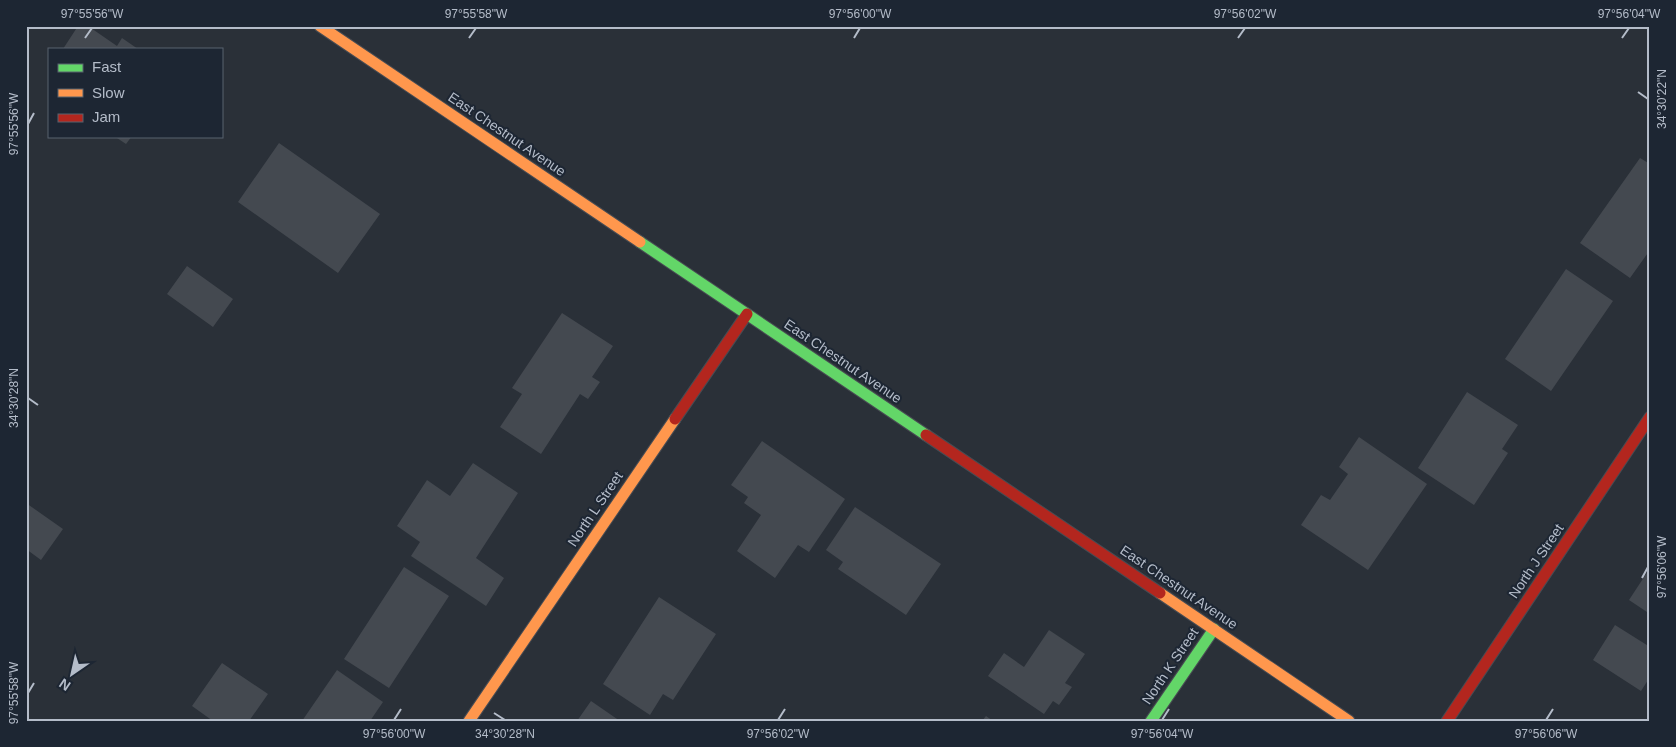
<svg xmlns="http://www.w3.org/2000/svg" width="1676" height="747" font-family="Arial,sans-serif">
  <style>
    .building { fill: #444950 }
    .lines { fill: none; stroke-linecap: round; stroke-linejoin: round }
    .fast-casing { stroke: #484c53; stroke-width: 13 }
    .slow-casing { stroke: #484c53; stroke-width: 13 }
    .jam-casing { stroke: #484c53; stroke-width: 13 }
    .fast { stroke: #63d668; stroke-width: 11 }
    .slow { stroke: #ff974d; stroke-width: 11 }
    .jam { stroke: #b3261e; stroke-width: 11 }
    .ticks { fill: none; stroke: #b4bcc9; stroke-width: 2 }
    .labels { text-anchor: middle; stroke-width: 4; stroke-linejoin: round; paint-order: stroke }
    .street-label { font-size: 14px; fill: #b4bcc9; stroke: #1d2633 }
    .neatline { fill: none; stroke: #b4bcc9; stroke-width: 2 }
    .ticks-label { font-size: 12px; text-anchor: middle; fill: #b4bcc9 }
  </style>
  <rect width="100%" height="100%" fill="#2a3038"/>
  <!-- building -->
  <path class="building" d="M78 26H88L117 46 122 38 138 49H63Z
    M114 136H132L126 144Z
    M279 143 380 214 338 273 238 202Z
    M1640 158 1650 164V250L1630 278 1580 243Z
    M187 266 233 299 213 327 167 294Z
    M1566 269 1613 301 1551 391 1505 359Z
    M562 313 613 346 592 377 600 382 588 399 580 394 541 454 500 427 522 394 512 388Z
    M1467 392 1518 425 1502 449 1508 453 1474 505 1418 468Z
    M1359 437 1427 484 1368 570 1301 525 1321 495 1330 500 1348 474 1339 467Z
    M762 441 845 499 809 552 798 545 775 578 737 551 761 515 744 503 748 497 731 485Z
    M473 463 518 493 476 558 504 578 486 606 411 556 420 542 397 526 427 480 450 496Z
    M26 503 63 529 41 560 26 549Z
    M855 507 941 564 906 615 838 569 843 562 826 550Z
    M404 567 449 596 389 688 344 659Z
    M1650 568V614L1629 600Z
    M659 597 716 634 673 700 663 694 650 715 603 684Z
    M1615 625 1650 647V677L1641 691 1593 660Z
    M1049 630 1085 654 1065 683 1072 687 1059 705 1053 701 1044 714 988 676 1004 653 1024 667Z
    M222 663 268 694 249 721H213L192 706Z
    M337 670 383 702 370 721H302Z
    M591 701 620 721H577Z
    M986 716 993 721H982Z"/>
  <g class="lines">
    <!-- fast casing -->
    <g class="fast-casing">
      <path id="fast" d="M640 242 926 435
        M1151 721 1214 629"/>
    </g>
    <!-- slow casing -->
    <g class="slow-casing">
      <path id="slow" d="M320 26 640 242
        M1160 593 1349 721
        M469 721 675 419"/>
    </g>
    <!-- jam casing -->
    <g class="jam-casing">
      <path id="jam" d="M675 419 747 314
        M926 435 1160 593
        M1447 721 1650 417"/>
    </g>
    <!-- fast -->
    <use href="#fast" class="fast"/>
    <!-- slow -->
    <use href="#slow" class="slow"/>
    <!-- jam -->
    <use href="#jam" class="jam"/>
  </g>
  <!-- ticks -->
  <path class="ticks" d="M85 38 92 28M469 38 476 28M854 38 860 28M1238 38 1245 28M1622 38 1629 28M1638 92 1648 99M28 124 34 113M28 398 38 405M1642 578 1648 567M28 693 34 683M494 713 505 720M394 720 401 709M778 720 785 709M1162 720 1169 709M1546 720 1553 709"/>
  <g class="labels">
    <!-- street labels -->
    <g class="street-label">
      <text transform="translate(507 134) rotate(34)" y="5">East Chestnut Avenue</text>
      <text transform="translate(843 361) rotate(34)" y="5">East Chestnut Avenue</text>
      <text transform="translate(595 509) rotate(-56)" y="5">North L Street</text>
      <text transform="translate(1536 561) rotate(-56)" y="5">North J Street</text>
      <text transform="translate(1179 587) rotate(34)" y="5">East Chestnut Avenue</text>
      <text transform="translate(1170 666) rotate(-56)" y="5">North K Street</text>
    </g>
  </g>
  <!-- border -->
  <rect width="1676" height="747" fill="none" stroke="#1d2633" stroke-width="55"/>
  <!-- legend -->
  <rect x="48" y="48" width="175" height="90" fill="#1d2633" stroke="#59626f"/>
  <rect x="58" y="64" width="25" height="8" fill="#63d668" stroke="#59626f"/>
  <text x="92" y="72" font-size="15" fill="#b4bcc9">Fast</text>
  <rect x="58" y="89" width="25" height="8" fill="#ff974d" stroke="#59626f"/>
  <text x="92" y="98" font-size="15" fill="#b4bcc9">Slow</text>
  <rect x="58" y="114" width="25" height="8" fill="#b3261e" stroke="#59626f"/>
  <text x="92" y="122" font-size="15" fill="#b4bcc9">Jam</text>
  <!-- north arrow -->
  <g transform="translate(72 674) rotate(214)" stroke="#1d2633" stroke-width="4" paint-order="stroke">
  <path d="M0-4L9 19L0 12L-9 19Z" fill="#b4bcc9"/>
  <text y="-8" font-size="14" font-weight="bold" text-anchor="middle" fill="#b4bcc9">N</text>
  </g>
  <rect x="28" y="28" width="1620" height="692" class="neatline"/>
  <g class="ticks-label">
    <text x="92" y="18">97°55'56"W</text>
    <text x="476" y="18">97°55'58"W</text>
    <text x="860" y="18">97°56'00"W</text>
    <text x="1245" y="18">97°56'02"W</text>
    <text x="1629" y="18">97°56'04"W</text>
    <text transform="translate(1662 99) rotate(-90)" y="4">34°30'22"N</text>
    <text transform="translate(14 124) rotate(-90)" y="4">97°55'56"W</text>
    <text transform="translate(14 398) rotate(-90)" y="4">34°30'28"N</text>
    <text transform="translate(1662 567) rotate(-90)" y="4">97°56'06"W</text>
    <text transform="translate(14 693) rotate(-90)" y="4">97°55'58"W</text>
    <text x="394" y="738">97°56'00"W</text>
    <text x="505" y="738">34°30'28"N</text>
    <text x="778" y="738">97°56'02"W</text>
    <text x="1162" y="738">97°56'04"W</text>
    <text x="1546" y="738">97°56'06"W</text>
  </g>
</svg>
